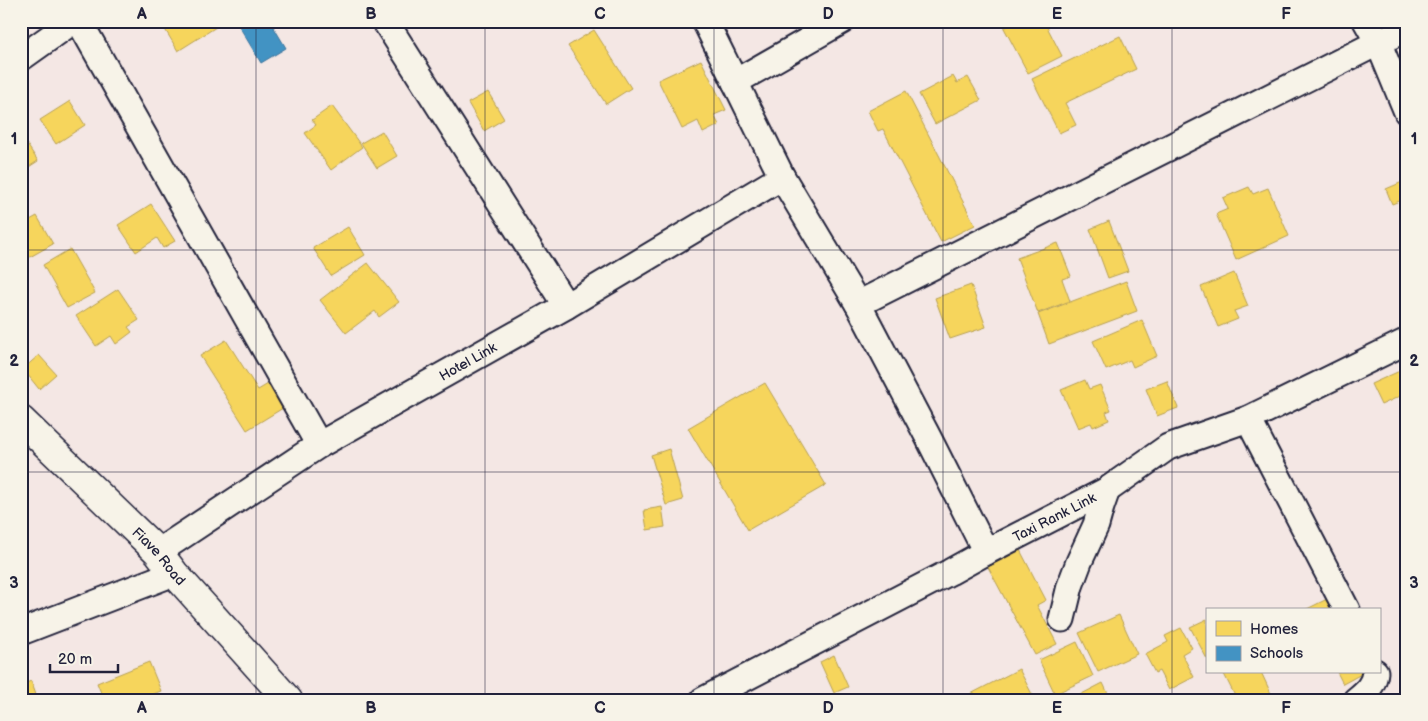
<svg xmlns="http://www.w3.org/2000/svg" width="1428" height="721" font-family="'Balsamiq Sans',sans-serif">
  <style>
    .homes { fill: #f6d55c; stroke: #b69f52 }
    .schools { fill: #4393c3; stroke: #39719a }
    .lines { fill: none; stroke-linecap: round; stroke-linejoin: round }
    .minor-casing { stroke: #22223b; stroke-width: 29 }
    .tertiary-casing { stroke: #22223b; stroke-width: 31 }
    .minor { stroke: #f7f3e8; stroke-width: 25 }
    .tertiary { stroke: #f7f3e8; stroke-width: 28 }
    .grid { fill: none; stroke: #22223b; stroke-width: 1; stroke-opacity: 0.55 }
    .labels { text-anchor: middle; stroke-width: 5; stroke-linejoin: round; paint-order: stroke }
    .street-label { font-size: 14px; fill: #22223b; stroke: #f7f3e8 }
    .neatline { fill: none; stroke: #22223b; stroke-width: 2 }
    .grid-label { font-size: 16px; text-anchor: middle; font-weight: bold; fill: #22223b }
  </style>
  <rect width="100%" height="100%" fill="#f4e7e4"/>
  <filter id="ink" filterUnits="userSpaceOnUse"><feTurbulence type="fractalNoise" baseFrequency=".02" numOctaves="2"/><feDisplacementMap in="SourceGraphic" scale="10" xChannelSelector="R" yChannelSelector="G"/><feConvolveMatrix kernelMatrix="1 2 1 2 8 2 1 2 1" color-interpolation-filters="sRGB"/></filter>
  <g filter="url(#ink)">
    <!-- homes -->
    <path class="homes" d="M160 21H224V22L178 51Z
      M754 21H772L758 29Z
      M1016 21H1044L1062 56 1028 73 1004 28Z
      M594 30 631 88 606 104 568 46Z
      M1120 36 1136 69 1065 103 1076 125 1059 133 1032 79Z
      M701 60 726 110 714 115 719 125 703 133 698 121 682 129 658 80Z
      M953 76 957 83 968 77 981 100 935 124 919 94Z
      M906 91 975 225 941 242 883 129 878 131 868 111Z
      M488 92 504 119 484 131 468 103Z
      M70 101 85 125 56 144 40 120Z
      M332 106 362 147 331 170 305 133 316 125 312 120Z
      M382 131 397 156 377 168 361 143Z
      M24 140 38 161 21 172V142Z
      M1407 180V198L1392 204 1386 189Z
      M1249 187 1253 194 1268 188 1289 236 1236 260 1216 214 1228 209 1223 198Z
      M151 204 175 241 163 248 157 238 136 252 118 225Z
      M37 216 53 244 21 262V225Z
      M1109 221 1128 271 1108 278 1090 229Z
      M348 227 365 255 331 276 313 248Z
      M1058 243 1071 276 1062 279 1070 301 1038 313 1017 258Z
      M70 249 95 293 67 308 43 265Z
      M368 263 399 302 379 317 375 311 346 333 320 300Z
      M1234 273 1248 306 1234 311 1238 319 1218 327 1201 287Z
      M1126 281 1137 311 1049 344 1038 314Z
      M971 285 986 327 950 339 935 298Z
      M118 289 139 320 128 327 132 332 116 344 111 336 96 346 76 316Z
      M1142 320 1157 356 1133 367 1130 360 1106 370 1093 341Z
      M226 340 258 390 268 384 283 408 247 430 200 356Z
      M39 355 56 374 39 389 23 369Z
      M1404 369 1407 374V393L1381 405 1371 384Z
      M1085 380 1089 389 1100 385 1111 410 1106 412 1109 420 1093 427 1091 423 1078 428 1061 390Z
      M1167 381 1178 408 1157 416 1146 389Z
      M765 383 826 485 748 530 688 428Z
      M669 449 683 500 666 505 651 455Z
      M662 507 665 527 647 530 644 510Z
      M1020 550 1046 600 1037 605 1057 644 1035 655 988 567Z
      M1331 597 1338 610H1305Z
      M1407 604V619L1401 607Z
      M1119 615 1137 654 1098 672 1079 633Z
      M1207 619V659L1190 627Z
      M1181 628 1192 648 1182 654 1194 677 1169 690 1159 671 1155 673 1145 654 1168 642 1165 636Z
      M1077 642 1093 676 1055 694 1039 660Z
      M834 655 848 687 834 693 820 662Z
      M149 662 161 691 138 700H104L97 683Z
      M1019 669 1035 700H959Z
      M1227 672H1261L1274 700H1237L1224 674Z
      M1337 672H1365L1343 684Z
      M31 681 38 700H21V685Z
      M1103 683 1111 700H1070Z"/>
    <!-- schools -->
    <path class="schools" d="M236 21H270L286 48 261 63Z"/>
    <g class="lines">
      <!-- minor casing -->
      <g class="minor-casing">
        <g id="minor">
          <path d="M79 21 319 445"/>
          <path d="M385 21 566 306"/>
          <path d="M705 21 782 177 858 304 928 437 986 552"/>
          <path d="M1366 21 1378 42 1407 112"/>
          <path d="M21 58 73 21"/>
          <path d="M735 82 842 21"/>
          <path d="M858 304 1407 28"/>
          <path d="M1248 419 1347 610"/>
          <path id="s1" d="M158 552 319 445 566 306 782 177"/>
          <path d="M1062 619 1070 586 1079 562 1096 525 1101 507 1107 490"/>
          <path d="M21 632 174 573"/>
          <path id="s2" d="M703 700 950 572 986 552 1107 490 1168 447 1248 419 1407 341"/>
          <path d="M1356 700C1366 692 1374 685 1375 672"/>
        </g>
      </g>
      <!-- tertiary casing -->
      <g class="tertiary-casing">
        <g id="tertiary">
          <path id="s3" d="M21 420 158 552 174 573 288 700"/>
        </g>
      </g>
      <!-- minor -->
      <use href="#minor" class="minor"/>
      <!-- tertiary -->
      <use href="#tertiary" class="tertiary"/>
    </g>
  </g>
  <!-- grid -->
  <path class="grid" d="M256 21V700M485 21V700M714 21V700M943 21V700M1172 21V700M21 250H1407M21 472H1407"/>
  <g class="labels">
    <!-- street labels -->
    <g class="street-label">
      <text dy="5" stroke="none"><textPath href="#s1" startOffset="364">Hotel Link</textPath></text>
      <text dy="5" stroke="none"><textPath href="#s2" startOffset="396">Taxi Rank Link</textPath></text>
      <text dy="5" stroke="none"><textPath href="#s3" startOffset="194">Fiave Road</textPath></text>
    </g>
  </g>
  <!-- margin -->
  <rect width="1428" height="721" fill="none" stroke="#f7f3e8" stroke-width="55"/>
  <!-- legend -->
  <rect x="1206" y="608" width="175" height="65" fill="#f7f3e8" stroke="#a29fa3"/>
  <rect x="1216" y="621" width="25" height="15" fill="#f6d55c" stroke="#a29fa3"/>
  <text x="1250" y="634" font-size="15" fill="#22223b">Homes</text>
  <rect x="1216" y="646" width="25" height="15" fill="#4393c3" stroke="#a29fa3"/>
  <text x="1250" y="658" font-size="15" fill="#22223b">Schools</text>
  <!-- scale -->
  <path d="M50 664v8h68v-8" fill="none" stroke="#22223b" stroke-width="2.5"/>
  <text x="58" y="664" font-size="15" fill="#22223b" stroke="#f7f3e8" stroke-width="4" paint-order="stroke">20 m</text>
  <rect x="28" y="28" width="1372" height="666" class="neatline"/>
  <g class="grid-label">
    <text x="142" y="19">A</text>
    <text x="371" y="19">B</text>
    <text x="600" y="19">C</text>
    <text x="828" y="19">D</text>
    <text x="1057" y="19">E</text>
    <text x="1286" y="19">F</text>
    <text x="14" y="144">1</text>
    <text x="1414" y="144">1</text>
    <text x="14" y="366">2</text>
    <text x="1414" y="366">2</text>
    <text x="14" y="588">3</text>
    <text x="1414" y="588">3</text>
    <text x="142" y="713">A</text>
    <text x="371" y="713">B</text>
    <text x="600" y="713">C</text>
    <text x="828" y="713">D</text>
    <text x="1057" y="713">E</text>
    <text x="1286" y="713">F</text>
  </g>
</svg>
